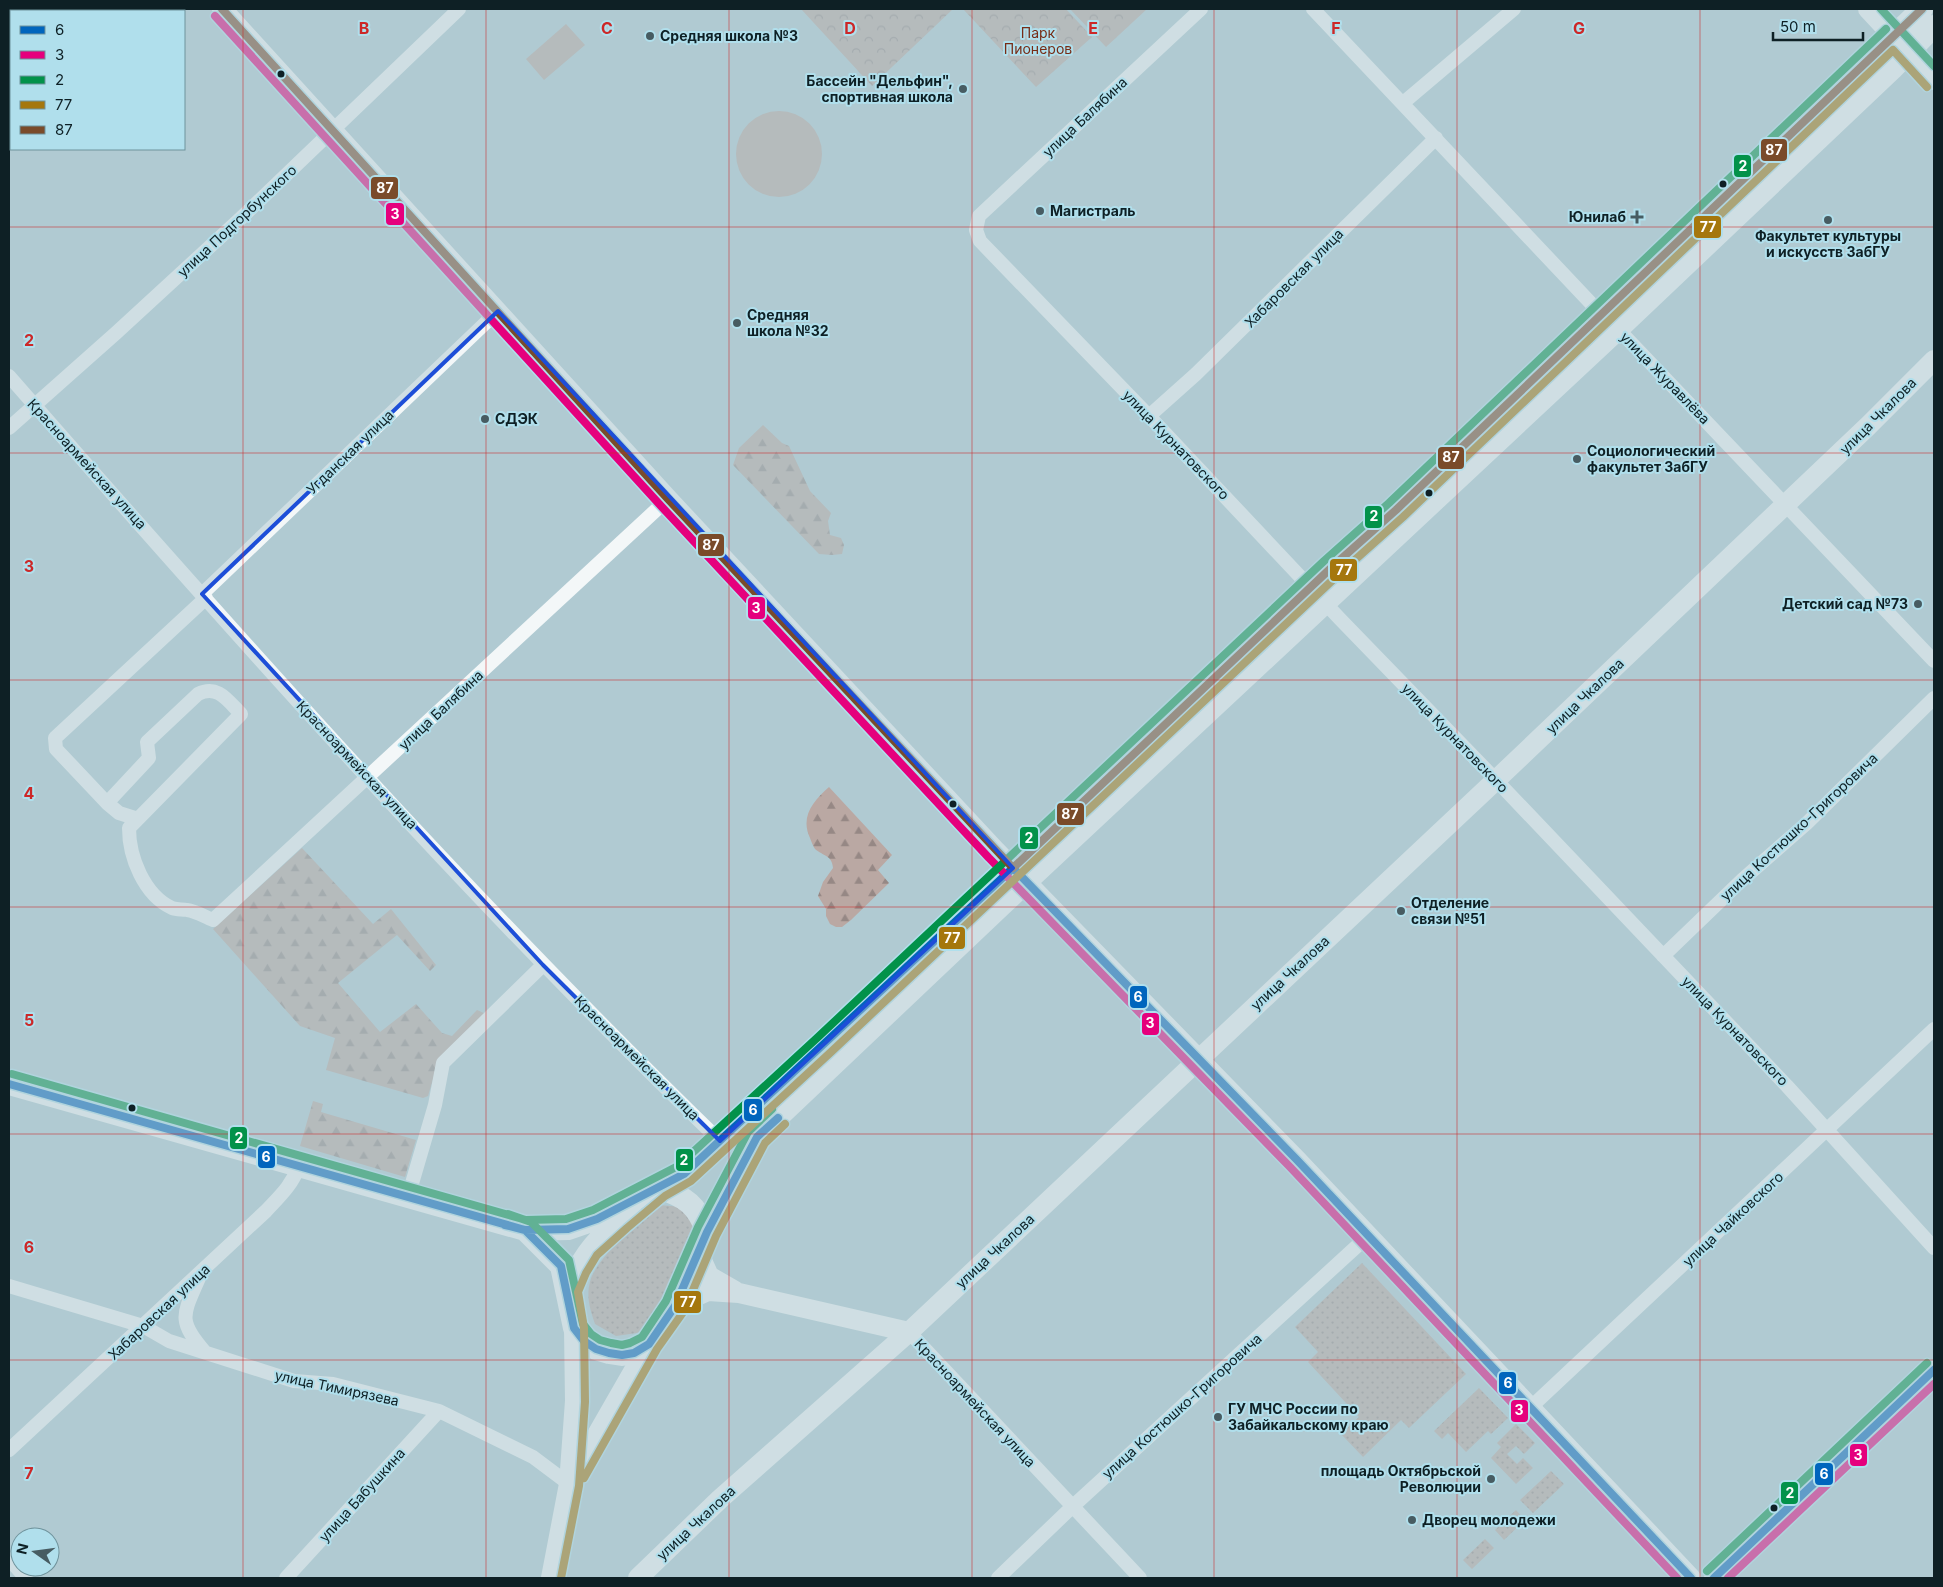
<svg xmlns="http://www.w3.org/2000/svg" width="1943" height="1587" font-family="Inter,sans-serif">
  <style>
    .grass { fill: url(#grass-dots) }
    .forest { fill: url(#forest-firs) }
    .park { fill: url(#park-crowns) }
    .pitch { fill: #baa8a3 }
    .lines { fill: none; stroke-linecap: round; stroke-linejoin: round }
    .street { stroke: #f3f7f8; stroke-width: 14 }
    .secondary { stroke: #f3f7f8; stroke-width: 20 }
    .primary { stroke: #f3f7f8; stroke-width: 22 }
    .bus-1-casing { stroke: #b0dfec; stroke-width: 11 }
    .bus-2-casing { stroke: #b0dfec; stroke-width: 11 }
    .bus-3-casing { stroke: #b0dfec; stroke-width: 11 }
    .bus-4-casing { stroke: #b0dfec; stroke-width: 11 }
    .bus-5-casing { stroke: #b0dfec; stroke-width: 11 }
    .bus-1 { stroke: #0065bd; stroke-width: 8 }
    .bus-2 { stroke: #e5007d; stroke-width: 8 }
    .bus-3 { stroke: #02924a; stroke-width: 8 }
    .bus-4 { stroke: #a5770d; stroke-width: 8 }
    .bus-5 { stroke: #7a4b2a; stroke-width: 8 }
    .marked { fill: none; stroke: #1d4ed8; stroke-width: 4; stroke-linejoin: round }
    .grid { fill: none; stroke: #cc2828; stroke-width: 1; stroke-opacity: 0.55 }
    .poi-dot { fill: #475c62; stroke: #b0dfec; stroke-width: 2 }
    .bus-dot { fill: #0e2025; stroke: #b0dfec; stroke-width: 2 }
    .labels { text-anchor: middle; stroke-width: 4; stroke-linejoin: round; paint-order: stroke }
    .park-label { font-size: 14px; fill: #772c16; stroke: #b0dfec }
    .poi-label { font-size: 14px; font-weight: bold; fill: #0e2025; stroke: #b0dfec; text-anchor: start }
    .street-label { font-size: 14px; fill: #0e2025; stroke: #b0dfec }
    .grid-label { font-size: 16px; text-anchor: middle; font-weight: bold; fill: #cc2828; stroke: #b0dfec; stroke-width: 4; stroke-linejoin: round; paint-order: stroke }
    .line-badge { stroke: #b0dfec; stroke-width: 2 }
    .badge-label { font-size: 14px; text-anchor: middle; font-weight: bold; fill: #fff }
  </style>
  <defs>
    <pattern id="grass-dots" width="8" height="8" patternUnits="userSpaceOnUse" patternTransform="scale(1.25)"><rect width="8" height="8" fill="#baa8a3"/><path d="M2 2h.1M6 6h.1" fill="none" stroke="#968885" stroke-width="1.8" stroke-linecap="round"/></pattern>
    <pattern id="forest-firs" width="22" height="20" patternUnits="userSpaceOnUse" patternTransform="scale(1.25)"><rect width="22" height="20" fill="#baa8a3"/><path d="M5 1l3.5 6h-7zM16 11l3.5 6h-7z" fill="#968885"/></pattern>
    <pattern id="park-crowns" width="20" height="18" patternUnits="userSpaceOnUse" patternTransform="scale(1.25)"><rect width="20" height="18" fill="#baa8a3"/><path d="M2 6a3 3 0 1 1 6 0M12 15a3 3 0 1 1 6 0" fill="none" stroke="#968885"/></pattern>
  </defs>
  <rect width="100%" height="100%" fill="#b0cad2"/>
  <!-- grass -->
  <path class="grass" d="M659 1205 683 1207 695 1229V1241L659 1310 645 1328 637 1333 616 1336 595 1324C590 1309 586 1297 590 1282 594 1261 641 1218 659 1205Z
    M1362 1263 1466 1374 1409 1428 1401 1420 1363 1457 1341 1434 1359 1417 1308 1362 1318 1352 1295 1327Z
    M1479 1388 1508 1418 1491 1434 1488 1431 1466 1452 1448 1433 1442 1439 1434 1431Z
    M1516 1424 1535 1443 1524 1454 1516 1446 1507 1454 1517 1464 1523 1458 1533 1468 1516 1484 1491 1458 1501 1447 1497 1443Z
    M1551 1471 1564 1484 1533 1513 1520 1500Z
    M1516 1510 1525 1520 1504 1540 1495 1530Z
    M1485 1539 1494 1548 1472 1569 1463 1560Z"/>
  <!-- forest -->
  <path class="forest" d="M763 425 782 443 789 446 810 491 831 513 828 521 830 535 841 538 844 545 842 554 832 555 819 554 733 465 739 448Z
    M829 787 892 855 878 870 889 883 851 920 842 927H836L830 924 826 916V909L818 896 823 882 833 868C832 855 823 856 815 849 813 846 811 841 810 838 800 817 813 801 829 787Z
    M302 848 373 924 391 909 436 965 430 971 397 935 338 983 380 1032 416 1004 442 1033 452 1036 477 1010 486 1014 434 1076 428 1096 423 1098 326 1070 335 1038 300 1026 213 929Z
    M313 1101 323 1104 321 1112 416 1140 405 1177 300 1146Z"/>
  <!-- park -->
  <path class="park" d="M801 9H953L872 86Z
    M963 9H1066L1092 37 1036 87Z
    M1070 9H1147L1106 47Z"/>
  <!-- pitch -->
  <path class="pitch" d="M566 24 585 45 544 80 526 59Z
    M736 154a43 43 0 1 1 86 0a43 43 0 1 1-86 0Z"/>
  <g class="lines">
    <!-- street -->
    <path class="street" d="M1201 9 979 216 976 230 980 241 1149 416 1340 619 1496 780 1787 1086 1934 1248
      M1313 9 1602 315 1618 329 1934 661
      M111 11 114 9
      M1403 103 1514 9
      M9 110 11 108
      M9 376C238 638 470 899 720 1141
      M1149 416 1196 374 1436 138
      M9 428 116 333 240 219 459 9
      M202 594 498 311
      M107 803 149 758 147 742 198 694C218 684 228 701 241 714L129 828C129 857 144 895 172 908 177 910 182 909 187 910 196 911 205 917 213 920L668 499
      M138 819 119 813 107 803 56 749 55 738 206 598
      M1663 956 1742 880 1807 823 1934 698
      M408 1197 435 1105 443 1063 543 965
      M199 1278C183 1315 177 1320 205 1352
      M9 1286 143 1326 169 1341 294 1381 333 1384 439 1411 533 1457 569 1484
      M909 1332 1140 1578
      M1530 1408 1934 1029
      M9 1450 266 1211C280 1196 292 1185 299 1166
      M9 1559 26 1578
      M286 1578 439 1411
      M998 1578 1072 1507 1368 1236"/>
    <!-- secondary -->
    <path class="secondary" d="M222 9 668 499 996 851 1297 1160 1691 1578
      M1868 9 1934 80
      M699 1254 709 1276 735 1291
      M675 1306 708 1291 739 1293 909 1332
      M571 1480 649 1344
      M551 1578 569 1484 575 1401 574 1328
      M638 1578 720 1499 909 1332 1496 780 1868 426 1934 360
      M1714 1578 1934 1370"/>
    <!-- primary -->
    <path class="primary" d="M9 1084 525 1230 568 1229 597 1219 684 1174 824 1045 1331 568 1396 510 1922 9
      M659 1188C686 1197 697 1205 707 1232
      M525 1230 561 1266 574 1328 584 1341 596 1349 609 1353 622 1355 634 1353 649 1344 675 1306 707 1232 757 1137 1026 882 1618 329 1892 69 1934 26
      M568 1291C583 1253 599 1237 631 1211"/>
    <!-- bus-1 casing -->
    <g class="bus-1-casing">
      <path id="bus-1" d="M9 1084 525 1230 568 1229 597 1219 684 1174 1013 868 1297 1160 1691 1578
        M505 1225 525 1230 561 1266 574 1328 584 1341 596 1349 609 1353 622 1355 634 1353 649 1344 675 1306 707 1232 757 1137 778 1118
        M1714 1578 1934 1370"/>
    </g>
    <!-- bus-2 casing -->
    <g class="bus-2-casing">
      <path id="bus-2" d="M215 16 661 506 989 858 1290 1167 1677 1578
        M1728 1578 1934 1384"/>
    </g>
    <!-- bus-3 casing -->
    <g class="bus-3-casing">
      <path id="bus-3" d="M1881 9 1934 66
        M12 1074 526 1220 566 1219 593 1210 678 1166 817 1038 1324 561 1389 503 1886 29
        M508 1214 531 1222 569 1260 583 1324 591 1334 600 1340 611 1343 622 1345 630 1343 642 1337 666 1301 698 1227 748 1132 772 1109
        M1707 1571 1927 1363"/>
    </g>
    <!-- bus-4 casing -->
    <g class="bus-4-casing">
      <path id="bus-4" d="M584 1478 657 1349 684 1311 716 1236 765 1143 785 1124
        M561 1578 579 1486 585 1402 584 1328 578 1292 586 1273 597 1255 627 1228 665 1196 691 1181 831 1052 1338 575 1403 517 1893 50 1927 87"/>
    </g>
    <!-- bus-5 casing -->
    <g class="bus-5-casing">
      <path id="bus-5" d="M222 9 668 499 1013 868 1331 568 1396 510 1922 9"/>
    </g>
    <!-- bus-1 -->
    <use href="#bus-1" class="bus-1"/>
    <!-- bus-2 -->
    <use href="#bus-2" class="bus-2"/>
    <!-- bus-3 -->
    <use href="#bus-3" class="bus-3"/>
    <!-- bus-4 -->
    <use href="#bus-4" class="bus-4"/>
    <!-- bus-5 -->
    <use href="#bus-5" class="bus-5"/>
  </g>
  <!-- marked area -->
  <path d="M0 0H1943V1587H0ZM498 311 1013 868 720 1141 543 965 202 594Z" fill="#b0cad2" fill-opacity=".55" fill-rule="evenodd"/>
  <path class="marked" d="M498 311 1013 868 720 1141 543 965 202 594Z"/>
  <!-- grid -->
  <path class="grid" d="M243 9V1578M486 9V1578M729 9V1578M972 9V1578M1214 9V1578M1457 9V1578M1700 9V1578M9 227H1934M9 453H1934M9 680H1934M9 907H1934M9 1134H1934M9 1360H1934"/>
  <!-- markers -->
  <g class="poi-dot">
    <circle cx="650" cy="36" r="5"/>
    <circle cx="963" cy="89" r="5"/>
    <circle cx="1040" cy="211" r="5"/>
    <path d="M1634.5 209.5h5v5h5v5h-5v5h-5v-5h-5v-5h5z"/>
    <circle cx="1828" cy="220" r="5"/>
    <circle cx="737" cy="323" r="5"/>
    <circle cx="485" cy="419" r="5"/>
    <circle cx="1577" cy="459" r="5"/>
    <circle cx="1918" cy="604" r="5"/>
    <circle cx="1401" cy="911" r="5"/>
    <circle cx="1218" cy="1417" r="5"/>
    <circle cx="1491" cy="1479" r="5"/>
    <circle cx="1412" cy="1520" r="5"/>
  </g>
  <g class="bus-dot">
    <circle cx="281" cy="74" r="4.5"/>
    <circle cx="1723" cy="184" r="4.5"/>
    <circle cx="1429" cy="493" r="4.5"/>
    <circle cx="953" cy="804" r="4.5"/>
    <circle cx="132" cy="1108" r="4.5"/>
    <circle cx="1774" cy="1508" r="4.5"/>
  </g>
  <g class="labels">
    <!-- park labels -->
    <g class="park-label">
      <text x="1038" y="38">Парк<tspan x="1038" dy="16">Пионеров</tspan></text>
    </g>
    <!-- poi labels -->
    <g class="poi-label">
      <text x="660" y="41">Средняя школа №3</text>
      <text x="953" y="86" text-anchor="end">Бассейн "Дельфин",<tspan x="953" dy="16">спортивная школа</tspan></text>
      <text x="1050" y="216">Магистраль</text>
      <text x="1626" y="222" text-anchor="end">Юнилаб</text>
      <text x="1828" y="241" text-anchor="middle">Факультет культуры<tspan x="1828" dy="16">и искусств ЗабГУ</tspan></text>
      <text x="747" y="320">Средняя<tspan x="747" dy="16">школа №32</tspan></text>
      <text x="495" y="424">СДЭК</text>
      <text x="1587" y="456">Социологический<tspan x="1587" dy="16">факультет ЗабГУ</tspan></text>
      <text x="1908" y="609" text-anchor="end">Детский сад №73</text>
      <text x="1411" y="908">Отделение<tspan x="1411" dy="16">связи №51</tspan></text>
      <text x="1228" y="1414">ГУ МЧС России по<tspan x="1228" dy="16">Забайкальскому краю</tspan></text>
      <text x="1481" y="1476" text-anchor="end">площадь Октябрьской<tspan x="1481" dy="16">Революции</tspan></text>
      <text x="1422" y="1525">Дворец молодежи</text>
    </g>
    <!-- street labels -->
    <g class="street-label">
      <text transform="translate(1085 117) rotate(-43)" y="5">улица Балябина</text>
      <text transform="translate(237 221) rotate(-43)" y="5">улица Подгорбунского</text>
      <text transform="translate(1294 278) rotate(-45)" y="5">Хабаровская улица</text>
      <text transform="translate(1665 378) rotate(46)" y="5">улица Журавлёва</text>
      <text transform="translate(1878 416) rotate(-45)" y="5">улица Чкалова</text>
      <text transform="translate(1176 445) rotate(46)" y="5">улица Курнатовского</text>
      <text transform="translate(350 452) rotate(-44)" y="5">Угданская улица</text>
      <text transform="translate(87 464) rotate(48)" y="5">Красноармейская улица</text>
      <text transform="translate(1585 696) rotate(-44)" y="5">улица Чкалова</text>
      <text transform="translate(441 710) rotate(-43)" y="5">улица Балябина</text>
      <text transform="translate(1455 738) rotate(46)" y="5">улица Курнатовского</text>
      <text transform="translate(357 765) rotate(47)" y="5">Красноармейская улица</text>
      <text transform="translate(1799 827) rotate(-43)" y="5">улица Костюшко-Григоровича</text>
      <text transform="translate(1290 973) rotate(-43)" y="5">улица Чкалова</text>
      <text transform="translate(1735 1031) rotate(46)" y="5">улица Курнатовского</text>
      <text transform="translate(637 1058) rotate(45)" y="5">Красноармейская улица</text>
      <text transform="translate(1733 1219) rotate(-43)" y="5">улица Чайковского</text>
      <text transform="translate(995 1251) rotate(-43)" y="5">улица Чкалова</text>
      <text transform="translate(159 1312) rotate(-43)" y="5">Хабаровская улица</text>
      <text transform="translate(337 1388) rotate(12)" y="5">улица Тимирязева</text>
      <text transform="translate(975 1403) rotate(47)" y="5">Красноармейская улица</text>
      <text transform="translate(1182 1406) rotate(-42)" y="5">улица Костюшко-Григоровича</text>
      <text transform="translate(362 1495) rotate(-48)" y="5">улица Бабушкина</text>
      <text transform="translate(696 1523) rotate(-43)" y="5">улица Чкалова</text>
    </g>
  </g>
  <g class="grid-label">
    <text x="364" y="34">B</text>
    <text x="607" y="34">C</text>
    <text x="850" y="34">D</text>
    <text x="1093" y="34">E</text>
    <text x="1336" y="34">F</text>
    <text x="1579" y="34">G</text>
    <text x="29" y="346">2</text>
    <text x="29" y="572">3</text>
    <text x="29" y="799">4</text>
    <text x="29" y="1026">5</text>
    <text x="29" y="1253">6</text>
    <text x="29" y="1479">7</text>
  </g>
  <g class="line-badge">
    <rect x="1760" y="138" width="28" height="24" rx="5" fill="#7a4b2a"/>
    <rect x="1733" y="154" width="19" height="24" rx="5" fill="#02924a"/>
    <rect x="370" y="176" width="29" height="24" rx="5" fill="#7a4b2a"/>
    <rect x="385" y="202" width="20" height="24" rx="5" fill="#e5007d"/>
    <rect x="1693" y="215" width="29" height="24" rx="5" fill="#a5770d"/>
    <rect x="1437" y="446" width="28" height="24" rx="5" fill="#7a4b2a"/>
    <rect x="1364" y="505" width="19" height="24" rx="5" fill="#02924a"/>
    <rect x="697" y="533" width="28" height="24" rx="5" fill="#7a4b2a"/>
    <rect x="1329" y="558" width="29" height="24" rx="5" fill="#a5770d"/>
    <rect x="747" y="596" width="19" height="24" rx="5" fill="#e5007d"/>
    <rect x="1056" y="802" width="29" height="24" rx="5" fill="#7a4b2a"/>
    <rect x="1019" y="826" width="20" height="24" rx="5" fill="#02924a"/>
    <rect x="938" y="926" width="28" height="24" rx="5" fill="#a5770d"/>
    <rect x="1129" y="985" width="19" height="24" rx="5" fill="#0065bd"/>
    <rect x="1141" y="1012" width="19" height="24" rx="5" fill="#e5007d"/>
    <rect x="743" y="1098" width="20" height="24" rx="5" fill="#0065bd"/>
    <rect x="229" y="1126" width="19" height="24" rx="5" fill="#02924a"/>
    <rect x="257" y="1145" width="19" height="24" rx="5" fill="#0065bd"/>
    <rect x="675" y="1148" width="19" height="24" rx="5" fill="#02924a"/>
    <rect x="673" y="1290" width="29" height="24" rx="5" fill="#a5770d"/>
    <rect x="1498" y="1371" width="19" height="24" rx="5" fill="#0065bd"/>
    <rect x="1510" y="1399" width="19" height="24" rx="5" fill="#e5007d"/>
    <rect x="1849" y="1443" width="19" height="24" rx="5" fill="#e5007d"/>
    <rect x="1814" y="1462" width="20" height="24" rx="5" fill="#0065bd"/>
    <rect x="1780" y="1481" width="19" height="24" rx="5" fill="#02924a"/>
  </g>
  <g class="badge-label">
    <text x="1774" y="155">87</text>
    <text x="1743" y="171">2</text>
    <text x="385" y="193">87</text>
    <text x="395" y="219">3</text>
    <text x="1708" y="232">77</text>
    <text x="1451" y="462">87</text>
    <text x="1374" y="521">2</text>
    <text x="711" y="550">87</text>
    <text x="1344" y="575">77</text>
    <text x="756" y="613">3</text>
    <text x="1070" y="819">87</text>
    <text x="1029" y="843">2</text>
    <text x="952" y="943">77</text>
    <text x="1138" y="1002">6</text>
    <text x="1150" y="1028">3</text>
    <text x="753" y="1115">6</text>
    <text x="239" y="1143">2</text>
    <text x="266" y="1162">6</text>
    <text x="684" y="1165">2</text>
    <text x="688" y="1307">77</text>
    <text x="1508" y="1388">6</text>
    <text x="1519" y="1415">3</text>
    <text x="1858" y="1460">3</text>
    <text x="1824" y="1479">6</text>
    <text x="1790" y="1498">2</text>
  </g>
  <!-- border -->
  <rect width="1943" height="1587" fill="none" stroke="#0e2025" stroke-width="20"/>
  <!-- legend -->
  <rect x="10" y="10" width="175" height="140" fill="#b0dfec" stroke="#6f939c"/>
  <rect x="20" y="26" width="25" height="8" fill="#0065bd" stroke="#6f939c"/>
  <text x="55" y="35" font-size="15" fill="#0e2025">6</text>
  <rect x="20" y="51" width="25" height="8" fill="#e5007d" stroke="#6f939c"/>
  <text x="55" y="60" font-size="15" fill="#0e2025">3</text>
  <rect x="20" y="76" width="25" height="8" fill="#02924a" stroke="#6f939c"/>
  <text x="55" y="85" font-size="15" fill="#0e2025">2</text>
  <rect x="20" y="101" width="25" height="8" fill="#a5770d" stroke="#6f939c"/>
  <text x="55" y="110" font-size="15" fill="#0e2025">77</text>
  <rect x="20" y="126" width="25" height="8" fill="#7a4b2a" stroke="#6f939c"/>
  <text x="55" y="135" font-size="15" fill="#0e2025">87</text>
  <!-- north arrow -->
  <g transform="translate(35 1552) rotate(284)"><circle r="24" fill="#b0dfec" stroke="#6f939c"/>
  <path d="M0-4L9 19L0 12L-9 19Z" fill="#475c62"/>
  <text y="-8" font-size="14" font-weight="bold" text-anchor="middle" fill="#0e2025">N</text>
  </g>
  <!-- scale -->
  <path d="M1773 32v8h90v-8" fill="none" stroke="#0e2025" stroke-width="2.5"/>
  <text x="1780" y="32" font-size="15" fill="#0e2025" stroke="#b0dfec" stroke-width="4" paint-order="stroke">50 m</text>
</svg>
